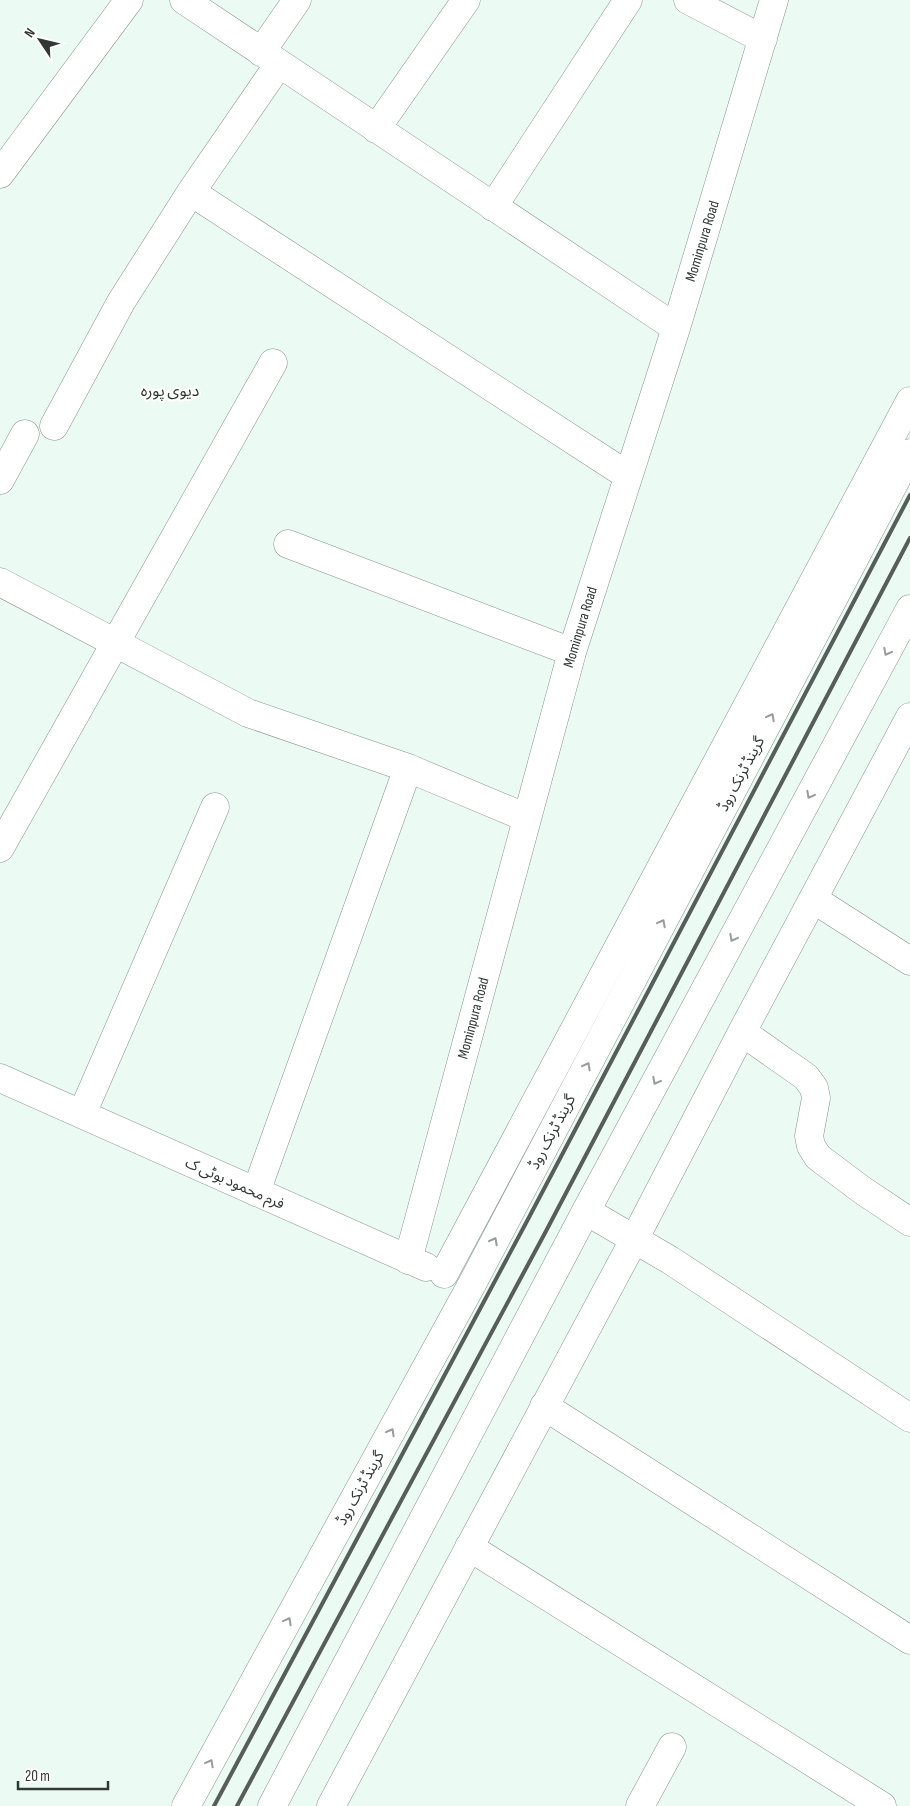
<svg xmlns="http://www.w3.org/2000/svg" width="910" height="1806" font-family="'Sofia Sans Condensed','Noto Sans Arabic',sans-serif">
  <style>
    .lines { fill: none; stroke-linecap: round; stroke-linejoin: round }
    .minor-casing { stroke: #84938d; stroke-width: 29 }
    .major-casing { stroke: #84938d; stroke-width: 29 }
    .minor { stroke: #fff; stroke-width: 28 }
    .major { stroke: #fff; stroke-width: 28 }
    .rail { stroke: #565d5a; stroke-width: 4 }
    .oneway { stroke: #989c9a }
    .labels { text-anchor: middle; stroke-width: 4.5; stroke-linejoin: round; paint-order: stroke }
    .street-label { font-size: 15px; fill: #323835; stroke: #fff }
    .neighbourhood-label { font-size: 16px; fill: #2c3933; stroke: #fff }
  </style>
  <rect width="100%" height="100%" fill="#ebfbf4"/>
  <g class="lines">
    <!-- minor casing -->
    <g class="minor-casing">
      <path id="minor" d="M184 0 676 328
        M688 0 763 39
        M261 52 297 0
        M279 64 191 192 627 475
        M376 129 466 0
        M0 174 129 0
        M493 207 628 0
        M54 426 121 302 191 192
        M0 480 25 434
        M288 544 572 652
        M0 582 248 713 408 768 527 818
        M0 848 273 363
        M813 899 910 961
        M742 1032 806 1077 814 1088 816 1098 809 1136 811 1146 818 1157 862 1190 910 1222
        M0 1078 426 1267
        M82 1114 215 807
        M256 1192 408 768
        M586 1211 670 1260 910 1418
        M408 1260 572 652 676 328 774 0
        M444 1274 910 401
        M544 1406 910 1640
        M469 1547 882 1806
        M331 1806 635 1238 742 1032 910 717
        M640 1806 672 1747"/>
    </g>
    <!-- major casing -->
    <g class="major-casing">
      <path id="major" d="M186 1806 472 1284 910 453
        M272 1806 586 1211 910 609"/>
    </g>
    <!-- minor -->
    <use href="#minor" class="minor"/>
    <!-- major -->
    <use href="#major" class="major"/>
    <!-- rail -->
    <path class="rail" d="M214 1806 526 1223 910 495
      M237 1806 545 1233 910 538"/>
  </g>
  <!-- one-way arrows -->
  <defs><path id="oneway-chevron" d="M-2-3.5L2.5 0L-2 3.5" fill="none" stroke-width="1.6" stroke-linecap="round" stroke-linejoin="round" transform="scale(1.25)"/></defs>
  <g class="oneway">
    <use href="#oneway-chevron" transform="translate(887 652) rotate(118)"/>
    <use href="#oneway-chevron" transform="translate(771 717) rotate(-62)"/>
    <use href="#oneway-chevron" transform="translate(810 795) rotate(118)"/>
    <use href="#oneway-chevron" transform="translate(662 923) rotate(-62)"/>
    <use href="#oneway-chevron" transform="translate(733 938) rotate(118)"/>
    <use href="#oneway-chevron" transform="translate(587 1066) rotate(-62)"/>
    <use href="#oneway-chevron" transform="translate(656 1081) rotate(118)"/>
    <use href="#oneway-chevron" transform="translate(494 1241) rotate(-62)"/>
    <use href="#oneway-chevron" transform="translate(391 1432) rotate(-61)"/>
    <use href="#oneway-chevron" transform="translate(288 1621) rotate(-61)"/>
    <use href="#oneway-chevron" transform="translate(210 1763) rotate(-61)"/>
  </g>
  <g class="labels">
    <!-- street labels -->
    <g class="street-label">
      <text transform="translate(702 241) rotate(-73)" y="5">Mominpura Road</text>
      <text transform="translate(580 627) rotate(-73)" y="5">Mominpura Road</text>
      <text transform="translate(741 774) rotate(-62)" y="5">گرینڈ ٹرنک روڈ</text>
      <text transform="translate(473 1018) rotate(-75)" y="5">Mominpura Road</text>
      <text transform="translate(552 1132) rotate(-62)" y="5">گرینڈ ٹرنک روڈ</text>
      <text transform="translate(235 1183) rotate(24)" y="5">فرم محمود بوٹی ک</text>
      <text transform="translate(360 1488) rotate(-61)" y="5">گرینڈ ٹرنک روڈ</text>
    </g>
    <!-- neighbourhood labels -->
    <g class="neighbourhood-label">
      <text x="170" y="396">دیوی پورہ</text>
    </g>
  </g>
  <!-- north arrow -->
  <g transform="translate(40 40) rotate(305)" stroke="#ffffff" stroke-width="4" paint-order="stroke">
  <path d="M0-4L9 19L0 12L-9 19Z" fill="#323835"/>
  <text y="-8" font-size="14" font-weight="bold" text-anchor="middle" fill="#323835">N</text>
  </g>
  <!-- scale -->
  <path d="M18 1781v8h90v-8" fill="none" stroke="#323835" stroke-width="2.5"/>
  <text x="25" y="1781" font-size="15" fill="#323835" stroke="#ffffff" stroke-width="4" paint-order="stroke">20 m</text>
</svg>
